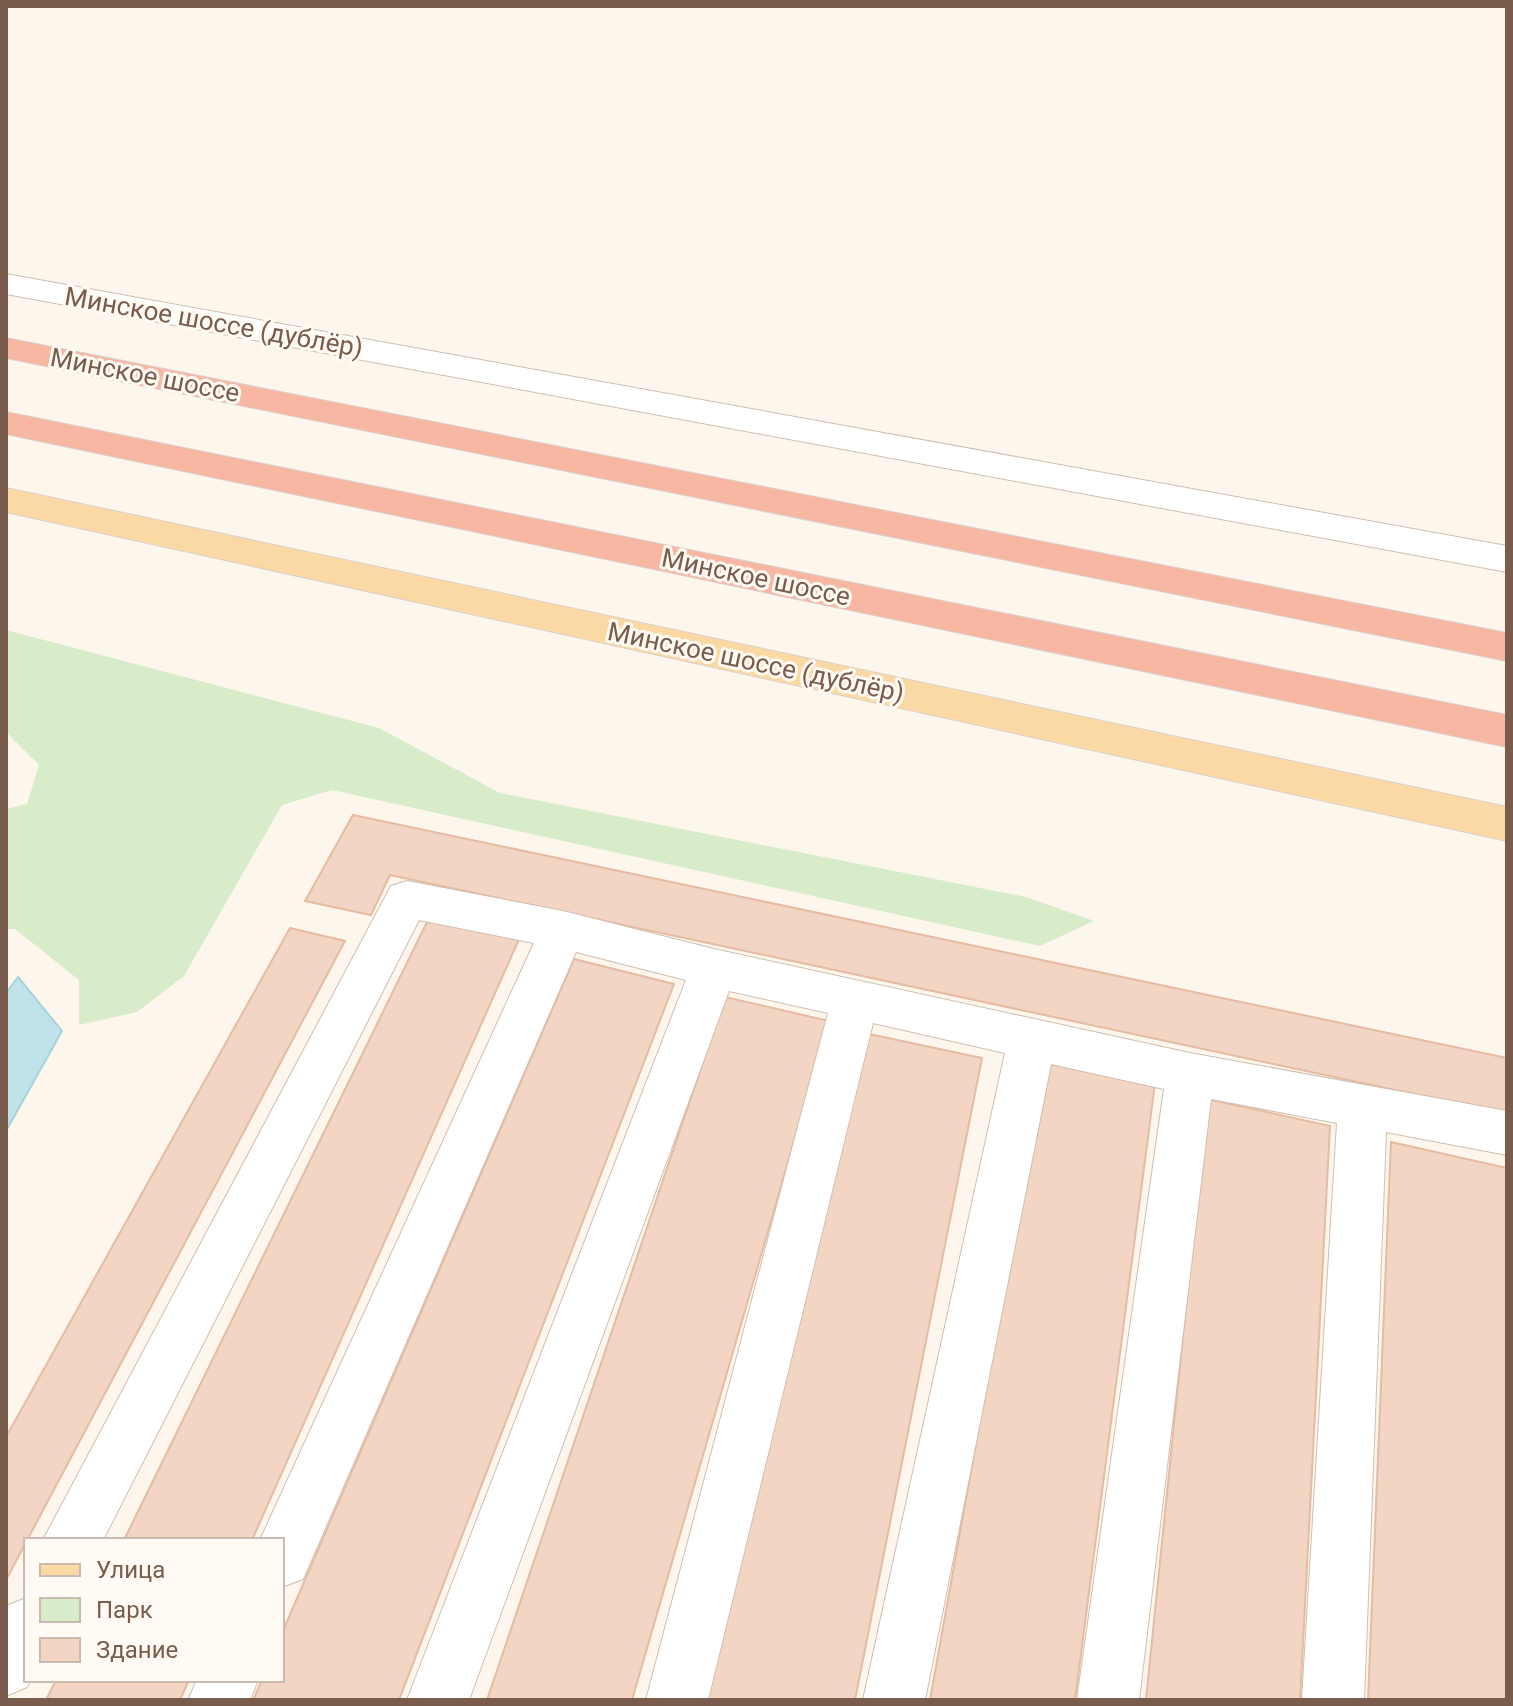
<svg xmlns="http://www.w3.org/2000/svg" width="1513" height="1706" font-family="Roboto,sans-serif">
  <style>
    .green { fill: #d8ecc9 }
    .water { fill: #bfe3e8; stroke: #a5d3da; stroke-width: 2 }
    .building { fill: #f3d5c3; stroke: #e6bba3; stroke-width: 2 }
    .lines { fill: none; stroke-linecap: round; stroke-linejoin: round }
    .minor-casing { stroke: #d1beb0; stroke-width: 2 }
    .major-casing { stroke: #dad1cd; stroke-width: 2 }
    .highway-casing { stroke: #dad1cd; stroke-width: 2 }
    .minor { fill: #fff; fill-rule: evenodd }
    .major { fill: #fbd9a5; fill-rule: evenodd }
    .highway { fill: #f7b7a3; fill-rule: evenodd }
    .labels { text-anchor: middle; stroke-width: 6; stroke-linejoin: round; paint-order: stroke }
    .street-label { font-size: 26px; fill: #7a5c4d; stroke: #fffaf3 }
  </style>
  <rect width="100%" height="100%" fill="#fdf6ec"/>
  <!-- green -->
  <path class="green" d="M6 630 379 728 500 793 1026 897 1094 921 1040 946 332 790 282 805 184 976 137 1012 79 1025V980L15 929H6V809L27 804 39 765 6 732Z"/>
  <!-- water -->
  <path class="water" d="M18 977 62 1031 6 1131V993Z"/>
  <!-- building -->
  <path class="building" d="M353 815 1507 1058V1114L390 875 371 915 305 901Z
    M430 916 520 937 252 1540H124Z
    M290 928 345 941 6 1580V1437Z
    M574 959 674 984 399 1700H253L262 1680H282V1633Z
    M725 997 829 1021 632 1700H487Z
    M869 1034 982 1058 855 1700H704Z
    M1045 1058 1155 1083 1075 1700H930Z
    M1207 1099 1330 1126 1300 1700H1146Z
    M1391 1142 1507 1168V1700H1368Z
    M56 1680H189L180 1700H46Z"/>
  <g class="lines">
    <!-- minor casing -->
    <g class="minor-casing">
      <path id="minor" d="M6 274 1507 546V572L6 294Z
        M407 881 563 911 714 949 1190 1053 1507 1111V1155L1386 1132 1364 1700H1302L1337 1123 1211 1099 1139 1700H1077L1164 1089 1051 1064 925 1700H863L1005 1053 873 1023 708 1700H646L828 1013 729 991 469 1700H407L686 980 576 952 303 1579 282 1587V1540H260L534 943 419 920 103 1540H43L391 886Z
        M26 1598V1680H31L27 1687 6 1696V1606Z
        M197 1680H258L250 1700H188Z"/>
    </g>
    <!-- major casing -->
    <g class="major-casing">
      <path id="major" d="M6 488 1507 807V841L6 512Z"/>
    </g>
    <!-- highway casing -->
    <g class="highway-casing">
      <path id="highway" d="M6 338 1507 633V661L6 358Z
        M6 412 1507 715V747L6 434Z"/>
    </g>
    <!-- minor -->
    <use href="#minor" class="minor"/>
    <!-- major -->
    <use href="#major" class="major"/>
    <!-- highway -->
    <use href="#highway" class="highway"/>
  </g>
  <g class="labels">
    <!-- street labels -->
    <g class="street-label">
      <text transform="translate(214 322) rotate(10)" y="9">Минское шоссе (дублёр)</text>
      <text transform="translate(145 375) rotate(11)" y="9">Минское шоссе</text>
      <text transform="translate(756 577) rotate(12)" y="9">Минское шоссе</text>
      <text transform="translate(756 662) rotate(12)" y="9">Минское шоссе (дублёр)</text>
    </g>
  </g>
  <!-- border -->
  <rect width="1513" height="1706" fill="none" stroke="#7a5c4d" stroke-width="16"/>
  <!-- legend -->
  <rect x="24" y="1538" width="260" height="144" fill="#fffaf3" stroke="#cabbb1" stroke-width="2"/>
  <rect x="40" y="1564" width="40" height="12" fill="#fbd9a5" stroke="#cabbb1" stroke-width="2"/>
  <text x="96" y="1578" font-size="24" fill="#7a5c4d">Улица</text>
  <rect x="40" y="1598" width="40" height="24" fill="#d8ecc9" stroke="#cabbb1" stroke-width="2"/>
  <text x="96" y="1618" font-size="24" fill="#7a5c4d">Парк</text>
  <rect x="40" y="1638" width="40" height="24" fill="#f3d5c3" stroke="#cabbb1" stroke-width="2"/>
  <text x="96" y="1658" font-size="24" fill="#7a5c4d">Здание</text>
</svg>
